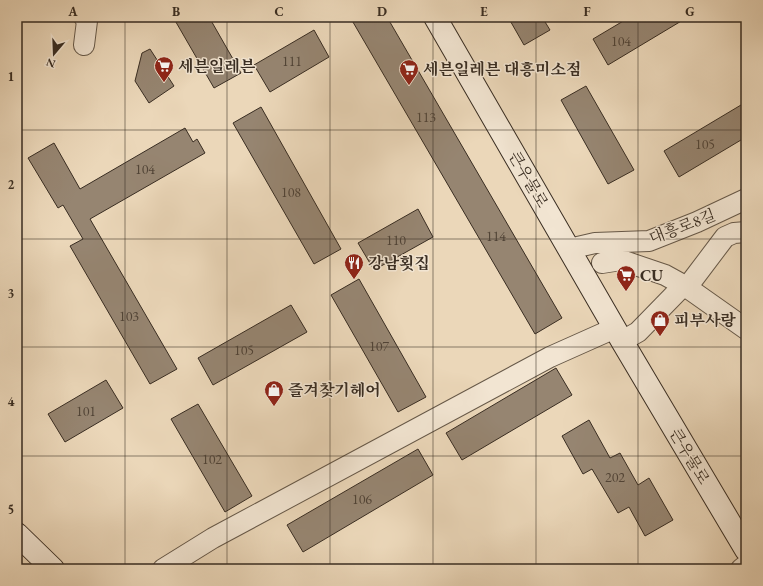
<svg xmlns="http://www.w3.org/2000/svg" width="763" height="586" font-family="'EB Garamond','Noto Serif KR',serif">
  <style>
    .building { fill: #968571; stroke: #392d22 }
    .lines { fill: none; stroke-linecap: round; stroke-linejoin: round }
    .street-casing { stroke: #665848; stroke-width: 22 }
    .secondary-casing { stroke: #392d22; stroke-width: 24 }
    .street { stroke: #f2e5d2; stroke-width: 20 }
    .secondary { stroke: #f2e5d2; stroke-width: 22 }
    .grid { fill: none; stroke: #392d22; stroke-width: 1; stroke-opacity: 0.55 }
    .labels { text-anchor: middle; stroke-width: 3; stroke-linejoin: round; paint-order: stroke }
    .number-label { font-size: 14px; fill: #504336 }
    .poi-label { font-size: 16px; font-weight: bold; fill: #392d22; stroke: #f2e5d2; text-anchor: start }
    .street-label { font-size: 16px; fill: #392d22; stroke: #f2e5d2 }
    .neatline { fill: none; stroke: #392d22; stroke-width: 1.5 }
    .grid-label { font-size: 13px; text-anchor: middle; font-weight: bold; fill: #392d22 }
  </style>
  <rect width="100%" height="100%" fill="#ebd7b9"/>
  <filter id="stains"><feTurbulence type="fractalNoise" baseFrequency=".005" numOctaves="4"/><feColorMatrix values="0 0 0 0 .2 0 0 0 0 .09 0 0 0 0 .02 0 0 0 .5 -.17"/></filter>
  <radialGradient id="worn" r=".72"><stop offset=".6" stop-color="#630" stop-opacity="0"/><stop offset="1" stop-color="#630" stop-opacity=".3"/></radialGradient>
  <!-- building -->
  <path class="building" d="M173 17H209L241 73 214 88Z
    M350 17H387L562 318 535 334Z
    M508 17H542L550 30 524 45Z
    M630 17H688L608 65 593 39Z
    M314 30 329 57 270 92 254 65Z
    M150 49 174 86 149 103 135 81 142 53Z
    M586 86 634 170 608 184 561 100Z
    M746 102V137L679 177 664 151Z
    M261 107 341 249 314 264 233 123Z
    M185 128 193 142 197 139 205 153 90 219 177 369 150 384 70 246 83 239 63 205 58 208 28 158 54 143 80 189Z
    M418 209 433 237 374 270 358 243Z
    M359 279 426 397 398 412 331 295Z
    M291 305 307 332 213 385 198 358Z
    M556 368 572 395 462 460 446 433Z
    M106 380 123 408 65 442 48 414Z
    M198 404 252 496 225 512 171 419Z
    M589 420 610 458 620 453 638 485 649 478 673 520 645 536 629 507 618 513 592 469 583 474 562 436Z
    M418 449 433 475 303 552 287 525Z"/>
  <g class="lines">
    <!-- street casing -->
    <g class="street-casing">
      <path id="street" d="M84 45 87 21 84 17
        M569 249 595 243 649 241 697 222 746 199
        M602 263 621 260 665 275 685 286 746 329
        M622 341 638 332 678 291 691 282 725 237 734 233 746 232
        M163 569 213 538 550 357 615 328
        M741 569 746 565"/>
    </g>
    <!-- secondary casing -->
    <g class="secondary-casing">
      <path id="secondary" d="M435 17 622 341 746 550
        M17 534 53 569"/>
    </g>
    <!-- street -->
    <use href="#street" class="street"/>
    <!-- secondary -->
    <use href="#secondary" class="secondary"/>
  </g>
  <!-- grid -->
  <path class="grid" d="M125 17V569M227 17V569M330 17V569M433 17V569M536 17V569M638 17V569M17 130H746M17 239H746M17 347H746M17 456H746"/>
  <!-- icons -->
  <defs>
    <g id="supermarket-pin" transform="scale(1)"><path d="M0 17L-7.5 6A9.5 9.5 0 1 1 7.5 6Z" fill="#8f2418" stroke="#f2e5d2"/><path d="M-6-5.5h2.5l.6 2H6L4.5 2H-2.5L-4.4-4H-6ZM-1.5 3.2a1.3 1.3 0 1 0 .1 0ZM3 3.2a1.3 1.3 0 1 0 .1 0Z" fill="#fff"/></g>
    <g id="restaurant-pin" transform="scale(1)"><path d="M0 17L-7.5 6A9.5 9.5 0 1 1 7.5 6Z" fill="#8f2418" stroke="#f2e5d2"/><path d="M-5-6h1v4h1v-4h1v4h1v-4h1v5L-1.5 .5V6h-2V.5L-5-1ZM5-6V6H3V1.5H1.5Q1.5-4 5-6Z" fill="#fff"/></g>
    <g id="shop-pin" transform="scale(1)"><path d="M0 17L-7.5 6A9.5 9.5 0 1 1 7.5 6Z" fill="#8f2418" stroke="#f2e5d2"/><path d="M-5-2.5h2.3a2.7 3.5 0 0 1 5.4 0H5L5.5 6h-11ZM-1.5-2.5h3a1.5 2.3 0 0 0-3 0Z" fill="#fff"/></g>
  </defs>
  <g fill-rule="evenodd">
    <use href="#supermarket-pin" x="164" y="66"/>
    <use href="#supermarket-pin" x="409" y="69"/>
    <use href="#restaurant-pin" x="354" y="263"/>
    <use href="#supermarket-pin" x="626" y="275"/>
    <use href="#shop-pin" x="660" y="320"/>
    <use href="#shop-pin" x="274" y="390"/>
  </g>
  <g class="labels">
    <!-- number labels -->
    <g class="number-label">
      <text x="621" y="46">104</text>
      <text x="292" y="66">111</text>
      <text x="426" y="122">113</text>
      <text x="705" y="149">105</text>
      <text x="145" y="174">104</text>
      <text x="291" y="197">108</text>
      <text x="496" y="241">114</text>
      <text x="396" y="245">110</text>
      <text x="129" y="321">103</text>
      <text x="379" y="351">107</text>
      <text x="244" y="355">105</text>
      <text x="86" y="416">101</text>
      <text x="212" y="464">102</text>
      <text x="615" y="482">202</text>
      <text x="362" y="504">106</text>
    </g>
    <!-- poi labels -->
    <g class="poi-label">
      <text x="178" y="72">세븐일레븐</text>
      <text x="423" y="75">세븐일레븐 대흥미소점</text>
      <text x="368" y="269">강남횟집</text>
      <text x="640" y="281">CU</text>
      <text x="674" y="326">피부사랑</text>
      <text x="288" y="396">즐겨찾기헤어</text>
    </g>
    <!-- street labels -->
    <g class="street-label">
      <text transform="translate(529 179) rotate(60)" y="6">큰우물로</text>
      <text transform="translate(682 226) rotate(-21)" y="6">대흥로8길</text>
      <text transform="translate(690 456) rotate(59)" y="6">큰우물로</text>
    </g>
  </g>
  <!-- margin -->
  <rect width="763" height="586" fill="none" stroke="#ebd7b9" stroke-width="44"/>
  <!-- north arrow -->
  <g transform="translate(54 54) rotate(199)" stroke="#f2e5d2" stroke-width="3" paint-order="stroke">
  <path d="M0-3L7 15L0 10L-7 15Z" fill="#392d22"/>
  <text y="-6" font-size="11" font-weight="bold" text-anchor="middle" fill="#392d22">N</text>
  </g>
  <rect x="22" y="22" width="719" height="542" class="neatline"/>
  <g class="grid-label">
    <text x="73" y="16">A</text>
    <text x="176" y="16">B</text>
    <text x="279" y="16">C</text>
    <text x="382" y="16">D</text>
    <text x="484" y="16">E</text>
    <text x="587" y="16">F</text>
    <text x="690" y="16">G</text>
    <text x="11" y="81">1</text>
    <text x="11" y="189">2</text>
    <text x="11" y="298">3</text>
    <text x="11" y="406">4</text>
    <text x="11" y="514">5</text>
  </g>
  <rect width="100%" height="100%" filter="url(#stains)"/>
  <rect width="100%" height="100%" fill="url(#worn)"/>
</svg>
